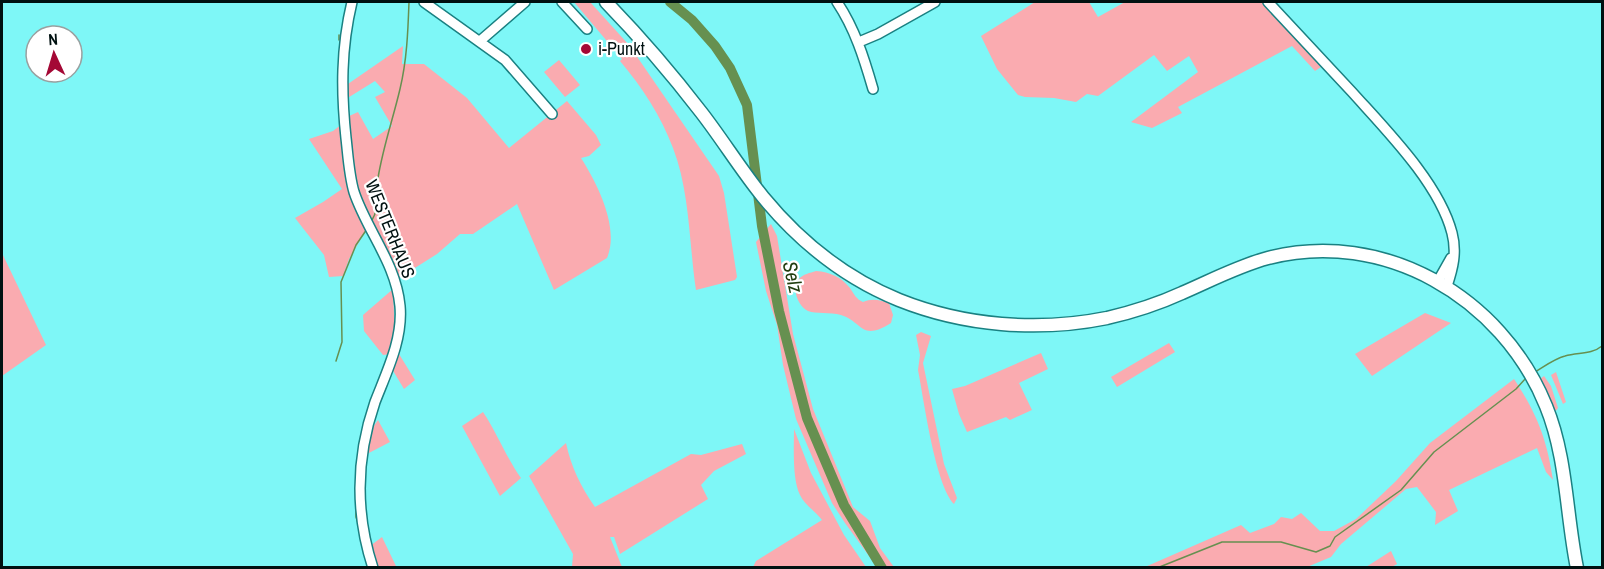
<svg xmlns="http://www.w3.org/2000/svg" width="1604" height="569" font-family="'Archivo Narrow',sans-serif">
  <style>
    .green { fill: #faabb0 }
    .lines { fill: none; stroke-linecap: round; stroke-linejoin: round }
    .stream { stroke: #669050; stroke-width: 1.5 }
    .river { stroke: #669050; stroke-width: 10 }
    .minor-casing { stroke: #1a8182; stroke-width: 12 }
    .major-casing { stroke: #1a8182; stroke-width: 15 }
    .minor { stroke: #fff; stroke-width: 9 }
    .major { stroke: #fff; stroke-width: 12 }
    .poi-dot { fill: #a40835; stroke: #fff; stroke-width: 2 }
    .labels { text-anchor: middle; stroke-width: 4.5; stroke-linejoin: round; paint-order: stroke }
    .poi-label { font-size: 18px; fill: #011; stroke: #fff; text-anchor: start }
    .street-label { font-size: 18px; fill: #011; stroke: #fff }
    .water-label { font-size: 20px; font-style: italic; fill: #223e10; stroke: #fff }
  </style>
  <rect width="100%" height="100%" fill="#7ef7f7"/>
  <!-- green -->
  <path class="green" d="M574 2H590L629 45 719 176 724 193 737 277 735 280 696 290C689 244 690 192 673 148 661 116 642 87 620 61L622 59Z
    M1035 2H1089L1098 17 1125 2H1262L1321 67 1315 71 1292 46 1178 107 1182 113 1152 128 1131 122 1198 72 1189 56 1167 71 1154 55 1098 96 1087 94 1076 102 1054 98 1025 97 1018 95 997 69 981 36Z
    M403 46 402 64H424L467 98 509 148 567 101 596 135 601 145 589 156 581 158C597 183 620 228 607 258L554 290 517 204 473 234H460L437 254 399 278 358 190 347 117 358 112 373 139 392 126 375 97 385 92 375 81 346 99 345 86Z
    M559 60 580 85 565 97 544 72Z
    M342 124 350 188 366 230 349 259 343 276 329 277 324 255 295 218 323 202 342 189 309 139 333 131Z
    M771 224 777 236 793 334 813 409 853 507 870 521 880 548 894 567H877L845 523 832 503 796 419 783 365 777 325 766 291 756 242Z
    M2 253 46 345 2 376Z
    M816 271C830 272 841 277 850 288 854 294 856 299 863 302 872 298 880 300 889 303L893 315 891 323C861 342 863 322 841 315 830 312 816 314 808 311 798 306 791 289 799 279 803 274 810 273 816 271Z
    M393 289 395 338 391 354 383 355 364 331 363 315Z
    M1425 313 1451 323 1372 376 1355 354Z
    M921 332 931 336 923 363 944 464 957 498 954 504C935 484 924 400 918 370L920 355 916 335Z
    M1169 343 1175 352 1117 387 1111 377Z
    M1041 353 1048 369 1019 383 1032 410 1010 420 1006 417 967 432 959 414 952 389 965 386Z
    M399 354 415 380 404 389 392 369Z
    M1556 372 1566 402 1563 404 1551 375Z
    M1544 376 1551 386 1558 408 1555 412 1540 379Z
    M1514 379C1537 414 1547 439 1553 480L1546 472 1537 448 1449 490 1458 511 1435 525 1436 512 1417 487 1406 489 1341 544 1331 557 1307 567H1145L1241 525 1250 533 1274 524 1281 517 1292 519 1301 513 1320 531H1334L1356 519 1396 481 1430 443Z
    M483 412C497 433 506 457 521 478L500 496 462 426Z
    M378 420 390 442 367 454 371 430Z
    M794 429 811 473 844 535 866 567H753L756 561 822 520C816 512 804 504 800 495 792 479 794 447 794 429Z
    M566 443C571 467 581 487 595 507L691 454 701 455 742 444 746 454 714 471 701 485 708 499 620 554 614 537H610L622 567H572L573 554 529 476Z
    M382 537 396 566 394 567H377L370 546Z
    M1391 551 1397 564 1392 567H1366Z"/>
  <g class="lines">
    <!-- stream -->
    <path class="stream" d="M339 35V40
      M340 52V42
      M338 87 339 73
      M371 222C381 206 375 195 378 178 383 147 393 119 400 89 407 60 408 30 409 2
      M336 361 342 342 341 282 356 245 367 229
      M1535 372C1545 366 1554 359 1565 356 1578 352 1591 355 1602 346
      M356 490V517L359 526
      M1157 568 1222 542H1281L1316 552 1330 546 1335 537 1401 490 1434 452 1516 389 1526 378"/>
    <!-- river -->
    <path class="river" d="M670 2 692 20 715 46 730 68 747 105 762 226 779 311 807 418 844 505 882 568"/>
    <!-- minor casing -->
    <g class="minor-casing">
      <path id="minor" d="M352 2C341 48 341 91 346 138 348 155 349 175 354 192 367 231 396 263 400 306 403 339 387 371 375 402 356 457 355 513 373 568
        M424 2 505 60 552 114
        M562 2 587 29
        M837 2C855 29 864 58 873 89
        M1268 2C1296 32 1324 62 1352 92 1386 130 1439 183 1452 233 1457 252 1453 268 1447 286
        M480 41 525 2
        M859 42 878 34 935 2
        M1438 281 1451 258"/>
    </g>
    <!-- major casing -->
    <g class="major-casing">
      <path id="major" d="M606 2C639 36 671 73 701 112 722 139 741 170 763 197 800 242 845 278 899 300 964 326 1038 332 1107 318 1133 312 1158 304 1182 293 1210 281 1238 266 1268 258 1383 228 1502 297 1546 406 1567 457 1566 514 1577 568"/>
    </g>
    <!-- minor -->
    <use href="#minor" class="minor"/>
    <!-- major -->
    <use href="#major" class="major"/>
  </g>
  <!-- markers -->
  <circle class="poi-dot" cx="586" cy="49" r="6"/>
  <g class="labels">
    <!-- poi labels -->
    <g class="poi-label">
      <text x="598" y="55">i-Punkt</text>
    </g>
    <!-- street labels -->
    <g class="street-label">
      <text transform="translate(390 229) rotate(68)" y="6">WESTERHAUS</text>
    </g>
    <!-- water labels -->
    <g class="water-label">
      <text transform="translate(793 277) rotate(77)" y="7">Selz</text>
    </g>
  </g>
  <!-- border -->
  <rect width="1604" height="569" fill="none" stroke="#001111" stroke-width="6"/>
  <!-- north arrow -->
  <g transform="translate(54 54) rotate(356)"><circle r="28" fill="#ffffff" stroke="#99a0a0" stroke-width="1.5"/>
  <path d="M0-4.5L10 22L0 15L-10 22Z" fill="#a40835"/>
  <text y="-9" font-size="16" font-weight="bold" text-anchor="middle" fill="#001111">N</text>
  </g>
</svg>
